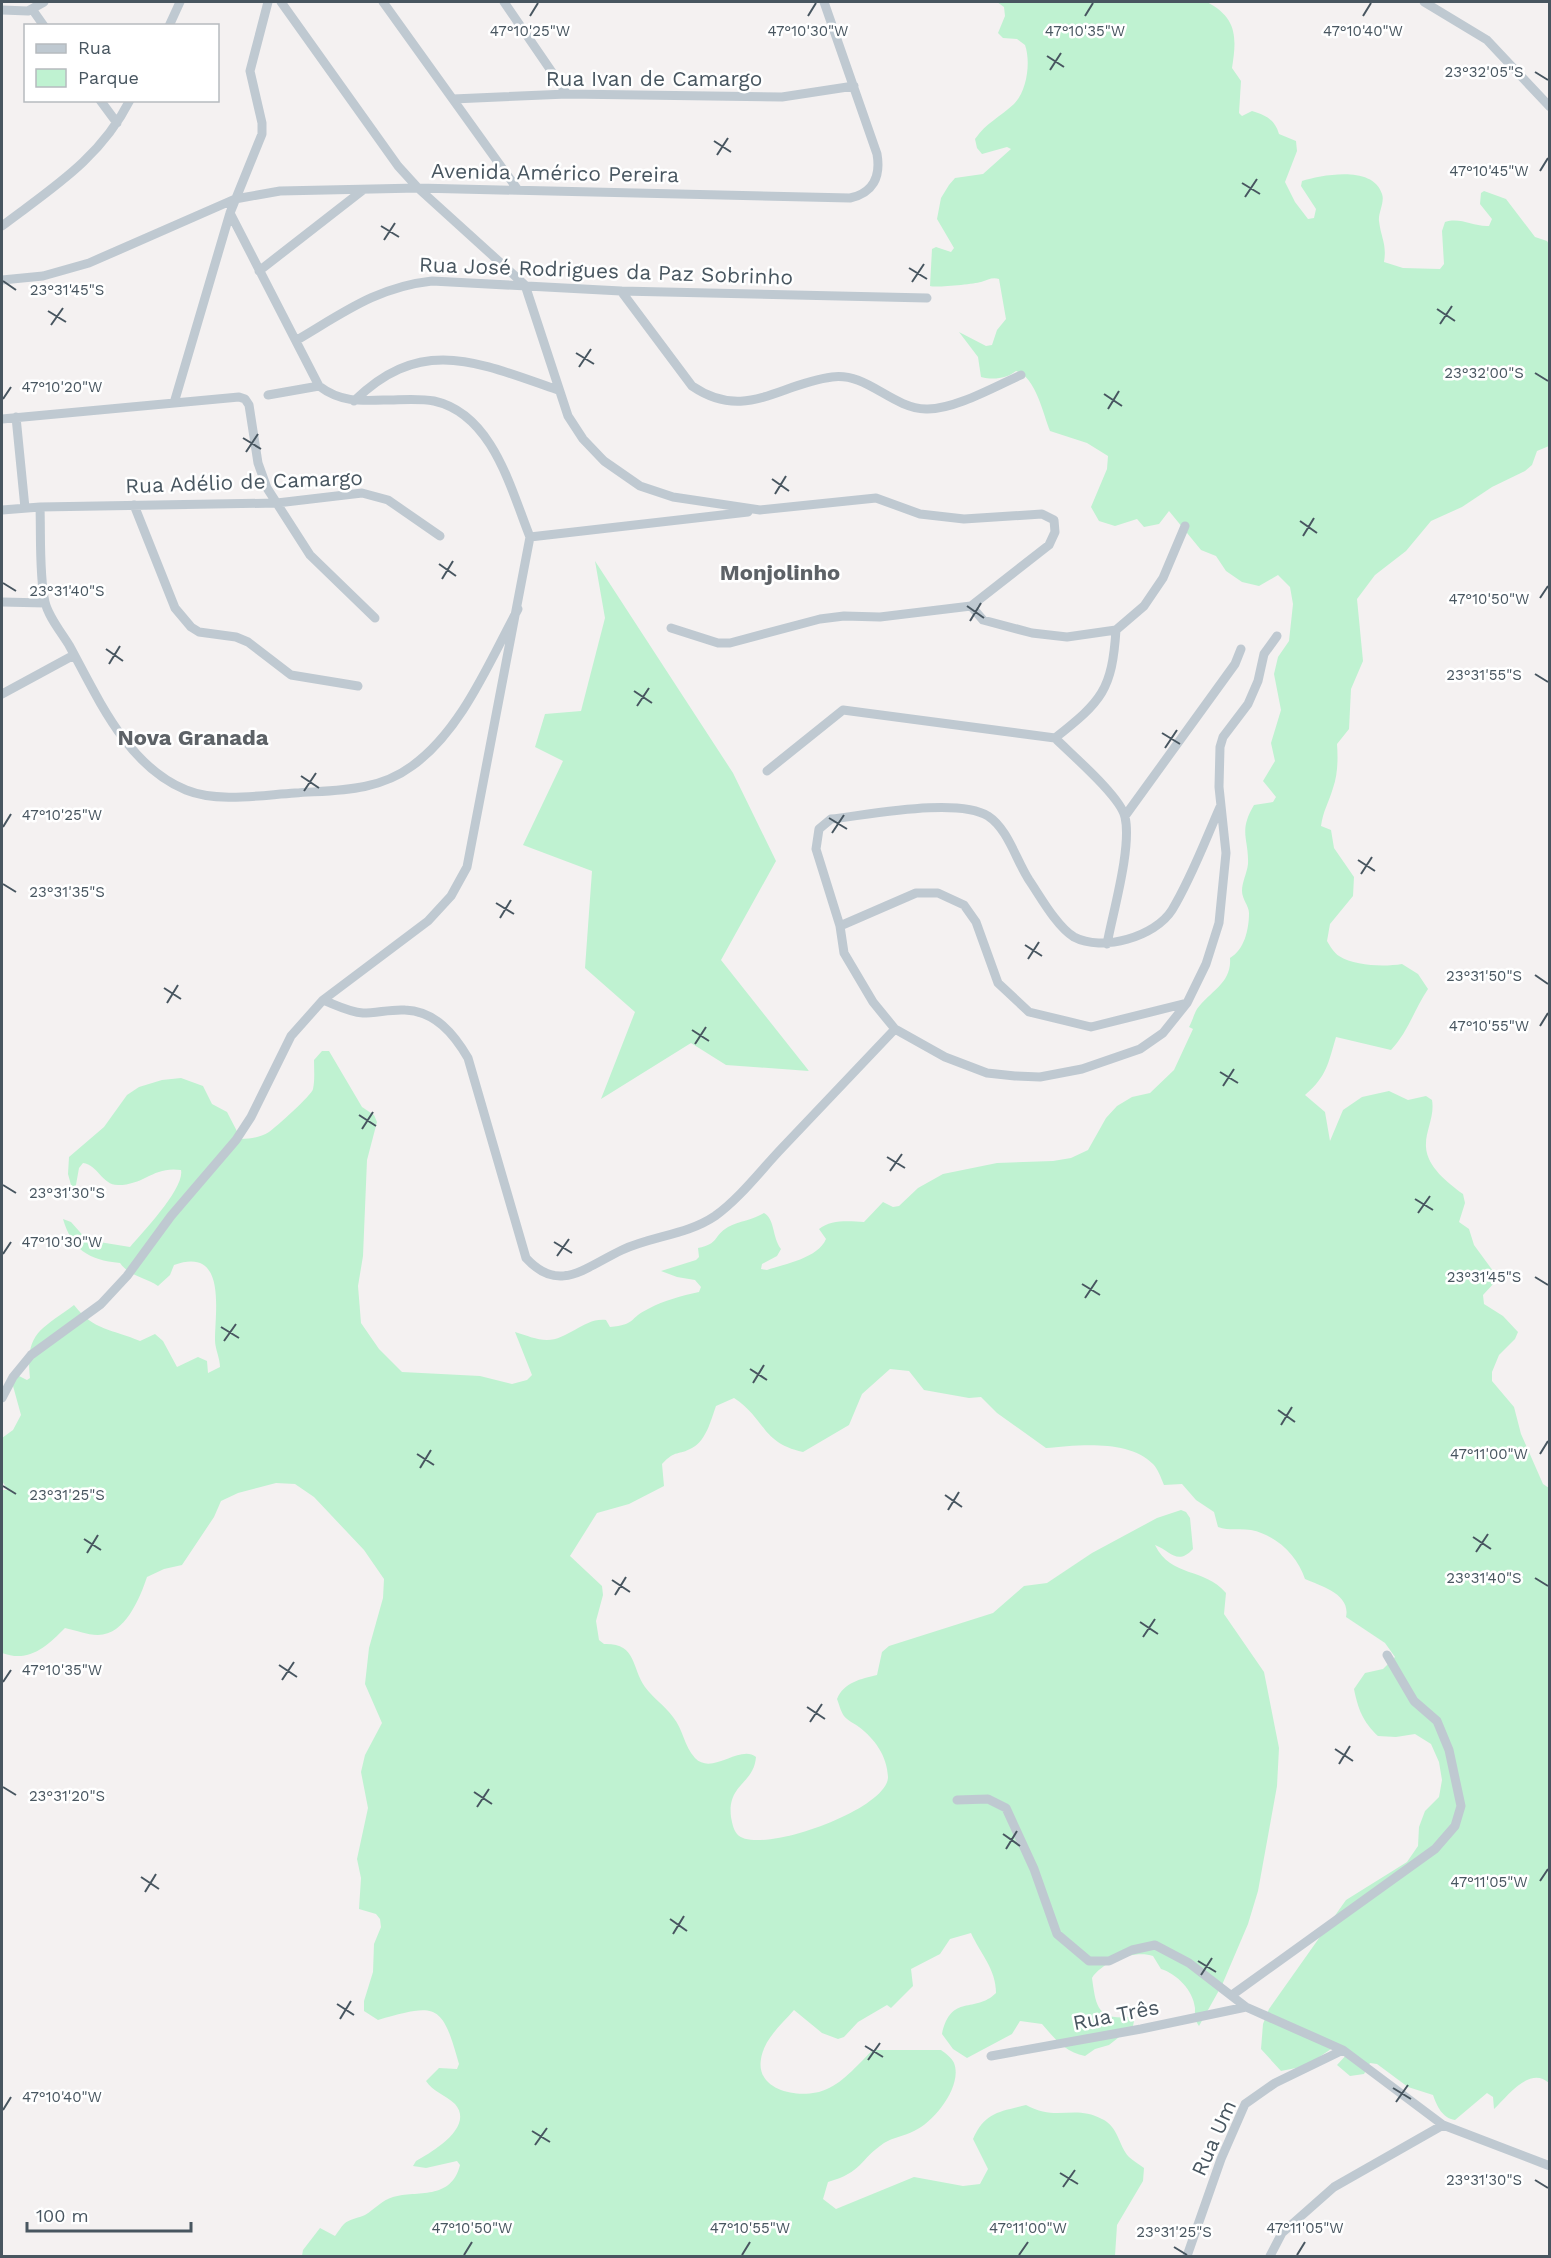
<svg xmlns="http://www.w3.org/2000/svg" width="1551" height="2258" font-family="'Work Sans',sans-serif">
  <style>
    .green { fill: #bff2d1 }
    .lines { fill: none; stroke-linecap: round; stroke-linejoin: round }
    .street { stroke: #bfc9d1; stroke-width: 9 }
    .ticks { fill: none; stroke: #485660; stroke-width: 2 }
    .labels { text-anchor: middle; stroke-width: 5; stroke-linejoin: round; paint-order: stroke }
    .street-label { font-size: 21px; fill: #485660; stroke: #fff }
    .neighbourhood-label { font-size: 22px; font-weight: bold; fill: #5d6267; stroke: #fff }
    .ticks-label { font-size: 15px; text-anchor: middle; fill: #485660; stroke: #fff; stroke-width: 5; stroke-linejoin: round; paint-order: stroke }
  </style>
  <rect width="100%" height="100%" fill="#f4f1f1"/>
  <!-- green -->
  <path class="green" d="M997 2H1207C1237 18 1237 37 1232 68L1241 81 1239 113 1242 116 1252 111C1266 115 1275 120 1279 134L1296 141 1297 151 1285 182 1295 202 1308 219 1314 218 1316 209 1301 186 1302 181C1322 175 1373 165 1382 194 1385 202 1378 213 1379 221 1381 238 1387 244 1384 262L1403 268 1440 269 1444 264 1442 231 1445 222C1461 217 1473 227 1489 226L1492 219 1480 204 1481 193 1484 191 1506 199 1535 237 1547 241 1550 246 1549 446 1537 451 1532 465 1525 471 1492 487 1462 507 1431 521 1406 551 1375 575 1357 599 1363 661 1351 689 1349 729 1337 744C1338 758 1338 774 1333 788 1329 802 1323 811 1321 826L1331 830 1334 848 1354 877 1353 896 1330 924 1327 941C1330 946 1334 953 1339 956 1355 966 1384 967 1402 964L1418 974 1428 989C1414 1010 1408 1032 1391 1050L1336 1037C1328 1064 1327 1076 1305 1095L1325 1112 1330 1141 1343 1110 1362 1097 1389 1091 1408 1100 1426 1096 1432 1100C1435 1117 1425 1131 1426 1147 1427 1167 1448 1183 1463 1194L1465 1203 1459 1222 1469 1229 1474 1245 1496 1275 1495 1282 1483 1295 1484 1304 1503 1316 1518 1332 1515 1339 1499 1355 1492 1372V1381L1514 1407 1521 1434 1543 1484 1549 1488V2083C1530 2065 1507 2097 1494 2109L1493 2097 1487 2093 1455 2120C1442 2118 1437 2106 1433 2095L1408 2087 1377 2064 1370 2063 1364 2074 1350 2076 1337 2065 1348 2053 1334 2047 1306 2066 1281 2071 1261 2049 1263 2024 1269 2009 1346 1900 1407 1862 1418 1846 1419 1827 1425 1811 1439 1797 1442 1780 1439 1762 1431 1744 1415 1734 1396 1737 1378 1736C1363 1722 1358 1709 1354 1689L1365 1673 1383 1669 1395 1657 1385 1643 1346 1617C1351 1594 1321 1586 1305 1579 1297 1555 1276 1535 1251 1530 1240 1528 1229 1531 1218 1527L1214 1512 1196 1500 1182 1484 1164 1485C1161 1478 1158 1469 1153 1464 1129 1439 1077 1445 1046 1448L997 1413 981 1397 969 1398 924 1390 909 1371 890 1369 862 1394 849 1425 803 1452C761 1443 766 1419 734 1398L716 1406C711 1420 706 1441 692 1448 678 1456 676 1449 662 1464L664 1486 629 1504 597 1513 570 1556 602 1586 603 1595 596 1621 599 1640 604 1644C637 1643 631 1667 645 1687 653 1698 665 1706 673 1717 683 1729 684 1746 695 1758 712 1776 740 1744 756 1757 754 1784 727 1784 731 1817 732 1822 733 1829 737 1834 756 1857 888 1810 888 1777 887 1756 875 1739 859 1727 855 1724 847 1720 844 1716 841 1712 839 1704 837 1699 844 1682 861 1679 877 1675L882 1652 889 1646 993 1613 1024 1586 1047 1583 1092 1553 1157 1518 1181 1510 1186 1512 1190 1518 1193 1549C1177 1566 1171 1551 1155 1545 1171 1578 1204 1567 1226 1593L1224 1614 1264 1672 1279 1748 1277 1786 1258 1891 1248 1924 1222 1985 1199 2026C1194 2019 1195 2016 1195 2008 1193 1990 1177 1974 1161 1969L1153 1956C1135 1950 1103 1961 1092 1978 1096 2006 1097 2020 1129 2017L1134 2021 1133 2026 1109 2045 1095 2049 1085 2056C1065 2052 1054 2038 1042 2024L1020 2021 1012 2034 967 2058 953 2049 942 2034C951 1993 975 2014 996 1993 996 1969 980 1953 971 1933L950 1939 940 1954 911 1969 913 1986 891 2008 887 2005 858 2022 844 2037 838 2039 822 2033 794 2010C781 2025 764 2039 761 2059 755 2093 805 2100 827 2089 844 2082 860 2062 873 2050H941C945 2053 952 2058 954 2063 963 2086 934 2122 914 2131 904 2136 894 2137 884 2143 859 2160 863 2172 828 2182L823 2199 836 2209 914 2177 963 2186 980 2184 988 2169 973 2139C985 2112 999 2112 1026 2105 1057 2122 1074 2104 1102 2119 1119 2127 1118 2145 1129 2157 1133 2161 1139 2164 1144 2168L1143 2181 1117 2225 1115 2256H302L303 2250 320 2228 335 2236C338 2232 341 2227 344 2224 349 2219 359 2218 365 2215 375 2209 382 2200 393 2197 417 2190 451 2201 460 2165L457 2161 426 2168 413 2166 416 2161C432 2152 475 2127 455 2104 446 2095 433 2092 426 2081L439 2068 457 2069 459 2064C442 2003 437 2003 378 2020L364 2011V2001L373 1972 374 1944 381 1927 380 1919 376 1914 359 1909 361 1878 357 1859 368 1808 361 1772 365 1755 382 1723 365 1684 369 1648 383 1598 384 1579 364 1550 314 1497 295 1484 276 1483 238 1493 221 1501 214 1517 182 1565 164 1569 147 1577C140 1598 125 1635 98 1635 87 1635 75 1630 65 1628 46 1647 29 1663 2 1653V1490H8L2 1481V1438L13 1430 21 1415 10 1375 15 1374 27 1380 30 1378C25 1332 41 1330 74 1305 94 1331 112 1329 140 1341L155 1334 163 1341 177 1367 198 1357 207 1361 208 1373 220 1367C220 1358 215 1349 215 1340 215 1310 227 1246 174 1265L170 1275 158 1286C145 1277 129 1276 120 1263 88 1260 72 1249 63 1219L71 1222 87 1240 130 1247C143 1232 185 1188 181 1170 153 1166 145 1185 118 1185 102 1185 98 1165 83 1163L79 1168 74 1196 68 1174 69 1157 104 1127 127 1095 139 1087 162 1080 181 1078 203 1086 212 1104 227 1112 241 1139C251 1139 261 1137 269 1132 275 1128 312 1095 313 1089 315 1080 314 1069 314 1060L322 1051H329L362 1107 374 1115 377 1122 367 1160 363 1256 358 1286 361 1323 379 1349 402 1372 480 1376 512 1384 527 1380 532 1375 515 1332C525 1335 537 1340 547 1340 568 1340 585 1317 606 1320L610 1327C636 1325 629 1318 648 1309 665 1300 681 1296 699 1292L701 1287 695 1280 677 1277 661 1271 696 1260 699 1257 698 1248C719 1244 713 1236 728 1227 739 1221 753 1220 764 1213 775 1219 772 1237 781 1249L777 1256 762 1264 761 1269 767 1270C785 1264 818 1258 826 1239L819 1229C831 1219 850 1221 864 1222L883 1202 893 1207 899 1206 918 1188 943 1174 997 1163 1053 1161 1071 1158 1088 1150 1106 1118 1117 1106 1132 1097 1150 1093 1174 1070 1193 1029 1189 1027C1192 1022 1194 1014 1197 1009 1210 991 1232 983 1230 958 1244 950 1249 930 1249 913 1249 906 1242 899 1242 891 1242 882 1247 873 1248 864 1249 838 1238 832 1254 805L1273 802 1276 797 1263 781 1275 761 1271 743 1281 710 1274 674 1278 657 1289 641 1293 604 1290 587 1278 575 1259 586 1242 582 1226 571 1216 556 1201 550 1169 511 1159 524 1144 527 1137 519 1115 526 1099 521 1091 507 1107 469 1108 456 1087 443 1050 431C1043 414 1036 377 1016 371 1006 379 993 380 981 377L978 357 959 332 986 346 992 345 997 330 1006 319 999 279C992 277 988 280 981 282 973 284 936 288 930 286L932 249 936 247 951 252 954 248 937 219 941 198 949 185 955 178 983 174 1011 149 1007 147 982 154 977 148 975 139C986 123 1000 117 1014 104 1027 91 1031 62 1025 45L1017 39 1003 38 998 33 1005 16 1004 7Z
    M595 561 733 773 776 861 721 960 809 1071 726 1065 691 1043 601 1099 635 1012 585 968 592 871 523 845 563 761 535 747 545 714 581 711 605 618Z"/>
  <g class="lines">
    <!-- street -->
    <path class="street" d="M268 2 250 71 262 123V134L230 213 319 386C340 402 360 401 384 400 400 400 419 398 434 401 493 414 511 490 530 537
      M281 2 398 166 418 188 525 285 568 416 583 439 604 461 640 486 673 497 760 510 876 498 920 514 964 519 1042 514 1054 520 1055 532 1049 545 971 606 880 617 844 616 820 619 730 643H718L671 628
      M383 2 518 190
      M504 2 567 94
      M1424 2 1487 40 1550 107
      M32 9 44 26
      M2 10 28 11 44 2
      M169 26 180 2
      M453 99 567 94 782 97 854 86
      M100 100 117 123
      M2 226C52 188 100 159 130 100
      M259 271 363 190
      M2 280 43 276 89 263 235 199 280 191 418 188 850 198C873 193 881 177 877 154L824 2
      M621 291 692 386C745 422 778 384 832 377 867 372 891 408 926 409 954 410 996 386 1021 375
      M297 340C343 313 377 287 432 281L621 291 927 298
      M268 395 319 386
      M354 401C422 334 479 363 558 390
      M174 403 230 213
      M16 417 25 508
      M2 419 239 397 245 399 249 405 258 463 267 488 310 555 375 618
      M134 505 175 608 191 627 199 632 236 637 248 642 291 675 358 686
      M40 507C41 534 39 576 45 602 48 616 61 632 69 645 98 698 127 766 186 790 218 803 262 795 295 793 336 790 377 792 412 766 462 730 489 662 518 609
      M2 510 40 507 277 503 362 493 388 500 440 536
      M530 537 748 512
      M2 602 45 603
      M971 606 983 620 1032 633 1067 637 1116 630 1144 606 1163 578 1185 526
      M2 694 74 655
      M1055 738C1071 754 1121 797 1125 817 1132 847 1113 912 1107 944
      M767 771 843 710 1055 738C1102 701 1112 690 1116 630
      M1220 807C1205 841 1191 879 1172 910 1155 937 1102 952 1074 937 1057 927 1040 896 1029 880 1016 860 1008 829 988 816 957 797 868 815 831 819L819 829 816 849 840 926 844 953 873 1002 895 1029 945 1057 987 1073 1015 1076 1040 1077 1082 1069 1140 1049 1163 1033 1187 1003 1206 964 1219 923 1226 853 1219 787 1220 747 1223 737 1248 704 1258 681 1264 654 1277 636
      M1125 816 1235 664 1241 649
      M840 926 916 893H938L964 905 976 922 998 983 1029 1012 1091 1027 1187 1003
      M323 1000 428 921 451 896 467 867 530 537
      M2 1398 13 1377 31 1355 101 1304 127 1276 171 1216 236 1140 251 1117 291 1036 323 1000C336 1005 349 1012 363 1013 377 1013 391 1009 405 1010 435 1011 454 1034 468 1058L526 1258C559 1294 584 1268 622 1250 652 1236 687 1235 715 1216 740 1198 761 1170 782 1148 820 1108 857 1069 895 1029
      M957 1800 988 1799 1006 1808 1034 1869 1057 1934 1089 1961H1109L1132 1950 1155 1945 1189 1963 1246 2007 1343 2050 1443 2125 1550 2166
      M1232 1995 1435 1849 1455 1826 1461 1806 1449 1750 1437 1721 1414 1701 1387 1655
      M991 2056 1141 2029 1246 2007
      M1187 2256 1221 2159 1245 2104 1275 2083 1343 2050
      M1270 2256 1282 2233 1334 2187 1443 2125"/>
  </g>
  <!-- ticks -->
  <path class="ticks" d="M530 16 538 3M808 16 816 3M1085 16 1093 3M1363 16 1371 3M1047 56 1064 67M1050 70 1061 53M1535 72 1548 80M714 141 731 152M717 155 728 138M1540 171 1548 158M1242 183 1260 194M1245 197 1257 179M381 226 399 237M384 240 395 223M909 268 927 279M3 281 16 290M912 282 924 264M1437 309 1455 321M48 311 66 322M1440 324 1452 306M51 325 63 308M576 353 594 364M579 367 591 349M1535 373 1548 381M1104 394 1122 406M3 399 11 387M1108 409 1119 391M243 438 261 449M246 452 258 434M772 479 789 491M775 494 786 476M1300 521 1317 533M1303 536 1314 518M439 564 456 576M442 579 453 561M3 583 16 591M1540 598 1548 586M967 606 984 618M970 621 981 603M106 649 123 661M109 664 120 646M1535 674 1548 682M634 691 652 703M637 706 649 688M1162 733 1180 744M1165 748 1177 730M301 776 319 788M304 791 316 773M829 818 847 829M3 827 11 814M832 833 844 815M1358 860 1375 871M1361 874 1372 857M3 884 16 892M496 903 514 914M500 918 511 900M1025 945 1042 956M1028 959 1039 942M1535 975 1548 984M164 988 181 999M167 1003 178 985M1540 1026 1548 1013M692 1030 709 1041M695 1044 706 1027M1220 1072 1238 1083M1223 1086 1234 1069M359 1115 376 1126M362 1129 373 1112M887 1157 905 1168M890 1171 902 1154M3 1185 16 1193M1415 1199 1433 1210M1418 1213 1430 1196M554 1242 572 1253M3 1254 11 1242M557 1256 569 1239M1535 1277 1548 1285M1082 1284 1100 1295M1085 1298 1097 1280M221 1327 239 1338M224 1341 236 1324M750 1369 767 1380M753 1383 764 1365M1278 1410 1295 1422M1281 1425 1292 1407M417 1454 434 1465M1540 1454 1548 1441M420 1468 431 1450M3 1486 16 1494M945 1495 962 1507M948 1510 959 1492M1473 1537 1491 1549M84 1539 101 1550M1476 1552 1488 1534M87 1553 98 1535M1535 1578 1548 1586M612 1580 630 1592M615 1595 626 1577M1140 1622 1158 1634M1143 1637 1155 1619M279 1665 297 1677M282 1680 294 1662M3 1682 11 1670M807 1707 825 1719M810 1722 822 1704M1335 1749 1353 1761M1339 1764 1350 1746M3 1787 16 1795M474 1792 492 1804M477 1807 489 1789M1003 1834 1020 1846M1006 1849 1017 1831M141 1877 159 1889M1540 1881 1548 1869M145 1892 156 1874M670 1919 687 1931M673 1934 684 1916M1198 1961 1216 1972M1201 1975 1212 1958M337 2004 354 2015M340 2019 351 2001M865 2046 883 2057M868 2060 880 2043M1393 2088 1411 2099M1396 2102 1408 2085M3 2110 11 2097M532 2131 550 2142M535 2145 547 2128M1060 2173 1078 2184M1535 2180 1548 2188M1063 2187 1075 2170M1174 2247 1187 2255M464 2255 472 2242M742 2255 750 2242M1019 2255 1028 2242M1297 2255 1305 2242"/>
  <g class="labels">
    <!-- street labels -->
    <g class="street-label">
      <text x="654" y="86">Rua Ivan de Camargo</text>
      <text transform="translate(555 173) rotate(1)" y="7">Avenida Américo Pereira</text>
      <text transform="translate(606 271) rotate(2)" y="7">Rua José Rodrigues da Paz Sobrinho</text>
      <text transform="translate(244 482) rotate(-2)" y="7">Rua Adélio de Camargo</text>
      <text transform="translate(1116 2015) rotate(-11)" y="7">Rua Três</text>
      <text transform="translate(1214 2138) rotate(-66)" y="7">Rua Um</text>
    </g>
    <!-- neighbourhood labels -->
    <g class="neighbourhood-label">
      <text x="780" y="580">Monjolinho</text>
      <text x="193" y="745">Nova Granada</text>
    </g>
  </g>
  <g class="ticks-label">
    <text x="530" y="36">47°10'25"W</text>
    <text x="808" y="36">47°10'30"W</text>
    <text x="1085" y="36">47°10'35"W</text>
    <text x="1363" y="36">47°10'40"W</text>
    <text x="1484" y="77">23°32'05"S</text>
    <text x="1489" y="176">47°10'45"W</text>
    <text x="67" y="295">23°31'45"S</text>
    <text x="1484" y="378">23°32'00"S</text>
    <text x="62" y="392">47°10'20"W</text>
    <text x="67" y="596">23°31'40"S</text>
    <text x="1489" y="604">47°10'50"W</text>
    <text x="1484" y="680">23°31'55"S</text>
    <text x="62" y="820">47°10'25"W</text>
    <text x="67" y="897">23°31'35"S</text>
    <text x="1484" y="981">23°31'50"S</text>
    <text x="1489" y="1031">47°10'55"W</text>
    <text x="67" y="1198">23°31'30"S</text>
    <text x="62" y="1247">47°10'30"W</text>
    <text x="1484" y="1282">23°31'45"S</text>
    <text x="1489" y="1459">47°11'00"W</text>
    <text x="67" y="1500">23°31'25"S</text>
    <text x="1484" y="1583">23°31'40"S</text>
    <text x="62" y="1675">47°10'35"W</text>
    <text x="67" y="1801">23°31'20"S</text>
    <text x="1489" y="1887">47°11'05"W</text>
    <text x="62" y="2102">47°10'40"W</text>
    <text x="1484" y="2185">23°31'30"S</text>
    <text x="472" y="2233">47°10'50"W</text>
    <text x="750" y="2233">47°10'55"W</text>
    <text x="1028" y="2233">47°11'00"W</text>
    <text x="1305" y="2233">47°11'05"W</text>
    <text x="1174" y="2237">23°31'25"S</text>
  </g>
  <!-- border -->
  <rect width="1551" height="2258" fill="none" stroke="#485660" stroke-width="6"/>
  <!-- legend -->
  <rect x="24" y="24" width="195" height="78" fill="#ffffff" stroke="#b6bbbf" stroke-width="1.5"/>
  <rect x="36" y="44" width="30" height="9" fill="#bfc9d1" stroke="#b6bbbf" stroke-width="1.5"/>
  <text x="78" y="54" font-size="18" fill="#485660">Rua</text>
  <rect x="36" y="69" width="30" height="18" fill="#bff2d1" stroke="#b6bbbf" stroke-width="1.5"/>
  <text x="78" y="84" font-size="18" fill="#485660">Parque</text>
  <!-- scale -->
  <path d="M27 2222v9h164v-9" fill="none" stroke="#485660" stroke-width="3"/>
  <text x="36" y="2222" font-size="18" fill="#485660" stroke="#ffffff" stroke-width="4.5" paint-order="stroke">100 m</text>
</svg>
